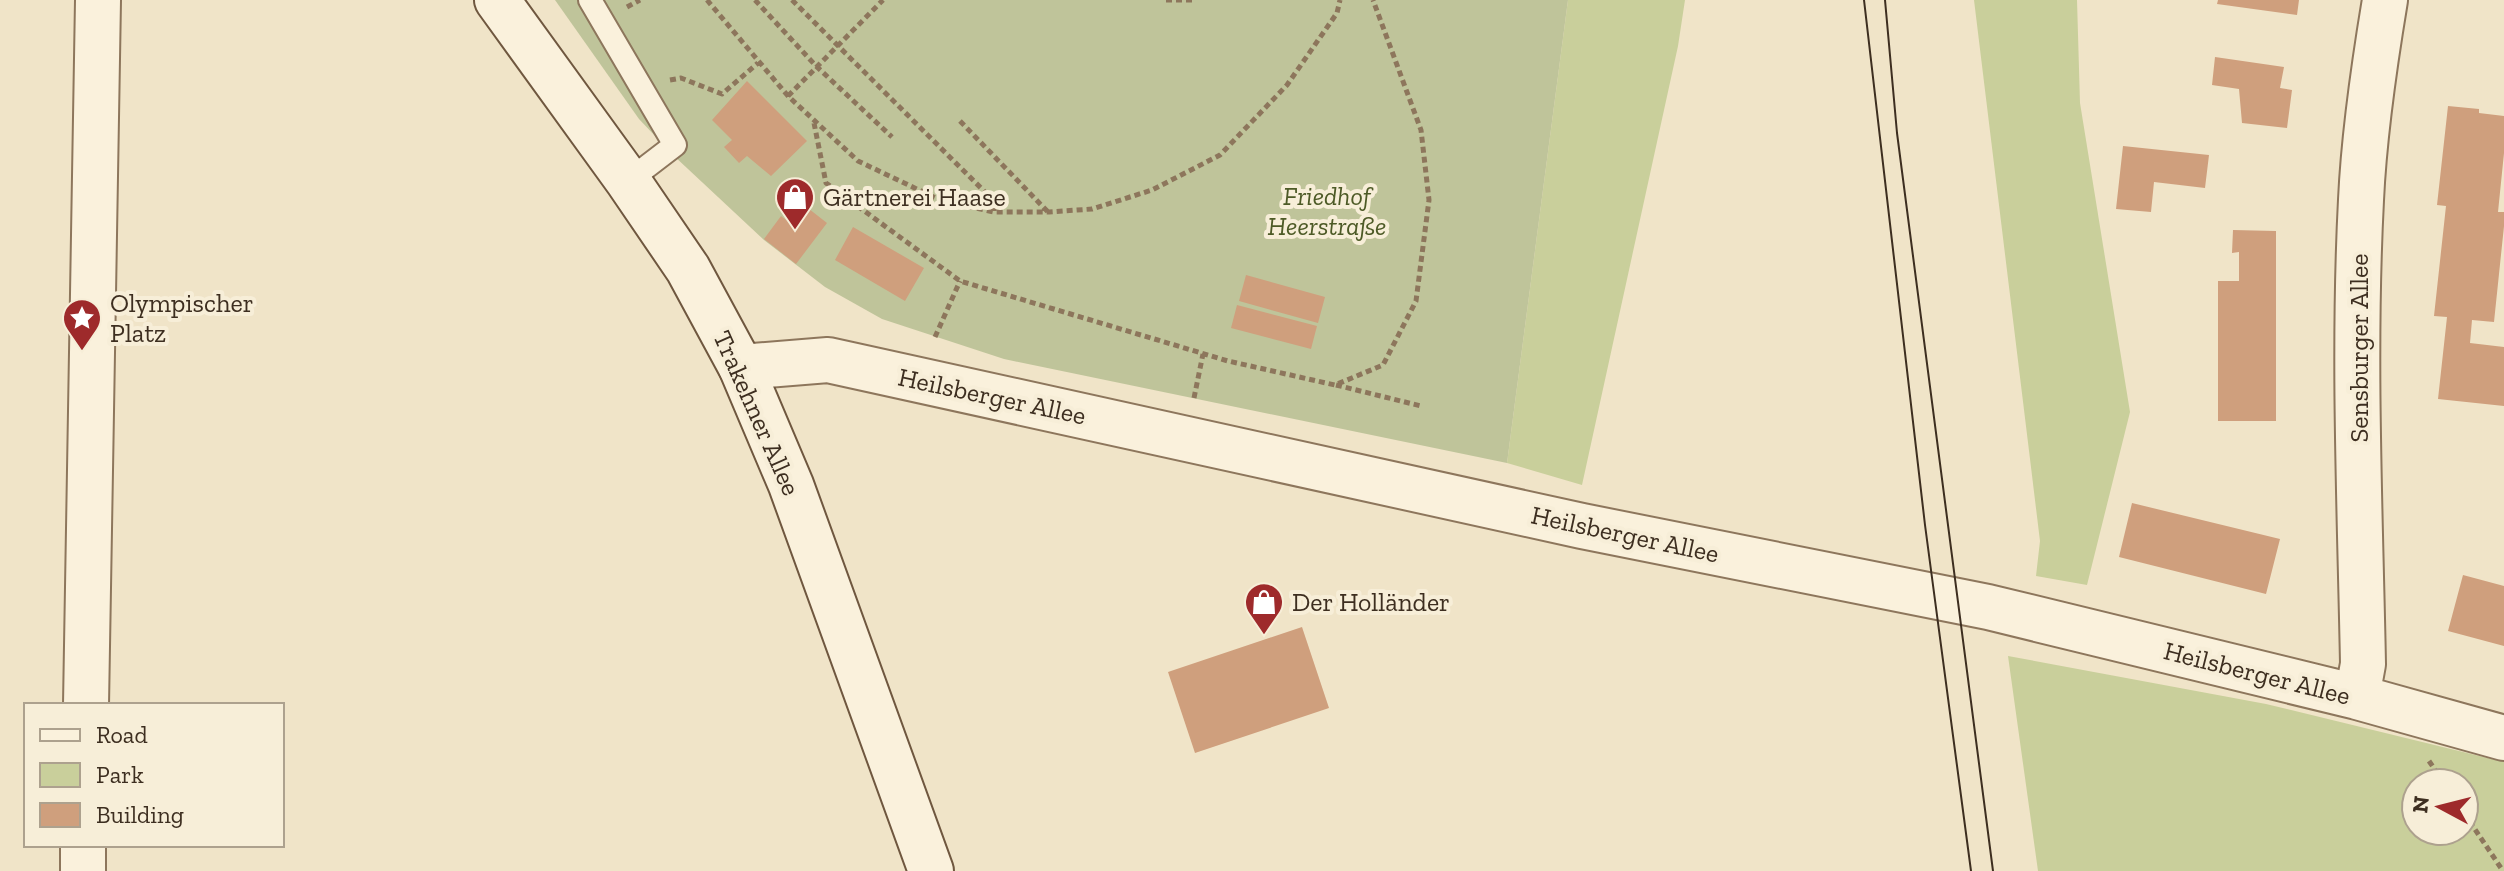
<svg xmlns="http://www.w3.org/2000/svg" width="2504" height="871" font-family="'Zilla Slab',serif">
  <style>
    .green { fill: #c9cf9b; fill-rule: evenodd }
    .cemetery { fill: #bfc49a }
    .building { fill: #cf9f7d }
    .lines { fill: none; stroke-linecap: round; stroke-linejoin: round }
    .service-casing { stroke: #8d765c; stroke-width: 26 }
    .minor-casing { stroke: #8d765c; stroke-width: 48 }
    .secondary-casing { stroke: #6f573f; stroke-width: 48 }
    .path { stroke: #8d765c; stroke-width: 5; stroke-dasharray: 6 4; stroke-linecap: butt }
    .service { stroke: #faf1dc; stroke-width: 22 }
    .minor { stroke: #faf1dc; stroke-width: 44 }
    .secondary { stroke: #faf1dc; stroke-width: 44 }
    .tram { stroke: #3d2e20; stroke-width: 2 }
    .labels { text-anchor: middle; stroke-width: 8; stroke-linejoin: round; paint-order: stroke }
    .park-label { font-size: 26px; font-style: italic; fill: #4d5a26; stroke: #f7eed8 }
    .poi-label { font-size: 26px; fill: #3d2e20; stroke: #f7eed8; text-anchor: start }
    .street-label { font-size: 26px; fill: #3d2e20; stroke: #f7eed8 }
  </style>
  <rect width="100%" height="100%" fill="#f0e4c8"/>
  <!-- green -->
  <path class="green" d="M1568 0H1685L1678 46 1582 485 1507 463Z
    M1974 0H2077L2080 103 2130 412 2087 585 2036 576 2040 541Z
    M2008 656 2266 704 2504 762V871H2038ZM2464 783V831H2416V783Z"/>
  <!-- cemetery -->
  <path class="cemetery" d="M555 0H1568L1507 463 1004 359 882 319 825 287 764 240 673 155 639 119Z"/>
  <!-- building -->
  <path class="building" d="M2218 0H2299L2297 15 2217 4Z
    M2215 57 2284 67 2280 88 2292 90 2287 128 2242 123 2239 89 2212 85Z
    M747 81 807 141 771 176 747 156 739 163 724 147 732 140 712 120Z
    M2448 106 2479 109V113L2504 116V153L2498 212H2504V226L2494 322 2472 320 2470 343 2504 347V406L2438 399 2447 317 2434 316 2446 206 2437 205Z
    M2123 146 2209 155 2205 188 2154 182 2151 212 2116 209Z
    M804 205 827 223 796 264 764 239 781 216 790 223Z
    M853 227 924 268 905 301 835 260Z
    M2233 230 2276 231V421H2218V281H2239V252L2232 253Z
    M1246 275 1325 297 1318 323 1239 301Z
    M1237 305 1317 326 1311 349 1231 328Z
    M2132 503 2280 539 2266 594 2119 557Z
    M2463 575 2504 586V646L2448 631Z
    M1302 627 1329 708 1195 753 1168 672Z"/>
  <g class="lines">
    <!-- service casing -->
    <g class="service-casing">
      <path id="service" d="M590 0 675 145 628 181"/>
    </g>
    <!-- minor casing -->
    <g class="minor-casing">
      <path id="minor" d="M741 367 828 360 1582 526 1988 607 2357 697 2504 738
        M2357 697 2363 664C2360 509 2353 354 2361 200 2364 133 2374 66 2385 0
        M86 705 98 0
        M83 871V845"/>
    </g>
    <!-- secondary casing -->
    <g class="secondary-casing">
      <path id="secondary" d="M497 0 628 181 688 269 741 367 791 485 931 871"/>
    </g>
    <!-- path -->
    <path class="path" d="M707 0 788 96 858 161 942 201 994 212H1049L1092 209 1152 190 1220 155 1287 85 1337 13 1340 0
      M755 0 816 66 892 137
      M792 0 994 201V211
      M1166 0H1194
      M627 7 640 0
      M670 80 681 78 722 94 758 63
      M788 96 883 0
      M960 121 1048 212
      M814 123 826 183 960 281 1228 361 1335 385 1383 365 1416 301 1429 200 1421 130 1373 0
      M935 337 960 281
      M1336 385 1421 406
      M1194 398 1203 354
      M2429 761 2444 783
      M2464 813 2503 871"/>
    <!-- service -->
    <use href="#service" class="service"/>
    <!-- minor -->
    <use href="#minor" class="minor"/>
    <!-- secondary -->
    <use href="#secondary" class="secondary"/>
    <!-- tram -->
    <path class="tram" d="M1864 0 1925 525 1971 871
      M1885 0 1897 133 1993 871"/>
  </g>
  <!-- icons -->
  <defs>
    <g id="shop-pin" transform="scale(2)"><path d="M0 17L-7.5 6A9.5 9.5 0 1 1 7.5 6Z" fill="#9e2a2b" stroke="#f7eed8"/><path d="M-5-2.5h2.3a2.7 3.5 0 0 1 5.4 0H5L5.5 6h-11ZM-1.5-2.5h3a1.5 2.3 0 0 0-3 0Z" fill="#fff"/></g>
    <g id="sight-pin" transform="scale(2)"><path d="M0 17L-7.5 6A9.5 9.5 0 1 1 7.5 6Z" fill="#9e2a2b" stroke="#f7eed8"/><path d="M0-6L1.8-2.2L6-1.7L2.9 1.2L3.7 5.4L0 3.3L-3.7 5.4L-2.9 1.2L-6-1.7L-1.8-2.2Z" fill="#fff"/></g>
  </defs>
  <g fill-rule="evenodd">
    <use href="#shop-pin" x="795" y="197"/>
    <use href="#sight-pin" x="82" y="318"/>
    <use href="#shop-pin" x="1264" y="602"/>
  </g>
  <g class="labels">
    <!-- park labels -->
    <g class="park-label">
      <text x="1327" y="205">Friedhof<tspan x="1327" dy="30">Heerstraße</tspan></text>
    </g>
    <!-- poi labels -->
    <g class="poi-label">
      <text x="823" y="206">Gärtnerei Haase</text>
      <text x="110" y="312">Olympischer<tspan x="110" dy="30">Platz</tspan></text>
      <text x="1292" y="611">Der Holländer</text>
    </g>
    <!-- street labels -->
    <g class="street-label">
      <text transform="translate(2359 348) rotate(-90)" y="9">Sensburger Allee</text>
      <text transform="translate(992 396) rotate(12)" y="9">Heilsberger Allee</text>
      <text transform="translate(757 413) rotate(66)" y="9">Trakehner Allee</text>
      <text transform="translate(1625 534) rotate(12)" y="9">Heilsberger Allee</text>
      <text transform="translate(2257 673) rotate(14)" y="9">Heilsberger Allee</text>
    </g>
  </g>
  <!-- legend -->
  <rect x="24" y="703" width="260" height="144" fill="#f7eed8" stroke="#ada18e" stroke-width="2"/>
  <rect x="40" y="729" width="40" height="12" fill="#faf1dc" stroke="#ada18e" stroke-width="2"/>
  <text x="96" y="743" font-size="24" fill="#3d2e20">Road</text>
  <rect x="40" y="763" width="40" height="24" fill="#c9cf9b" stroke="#ada18e" stroke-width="2"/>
  <text x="96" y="783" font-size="24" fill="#3d2e20">Park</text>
  <rect x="40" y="803" width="40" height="24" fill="#cf9f7d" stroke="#ada18e" stroke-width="2"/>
  <text x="96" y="823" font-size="24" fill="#3d2e20">Building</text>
  <!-- north arrow -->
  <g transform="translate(2440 807) rotate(277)"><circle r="38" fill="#f7eed8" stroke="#ada18e" stroke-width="2"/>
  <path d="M0-6L14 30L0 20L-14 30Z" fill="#9e2a2b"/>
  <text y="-12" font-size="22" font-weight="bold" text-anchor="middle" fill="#3d2e20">N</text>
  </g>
</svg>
